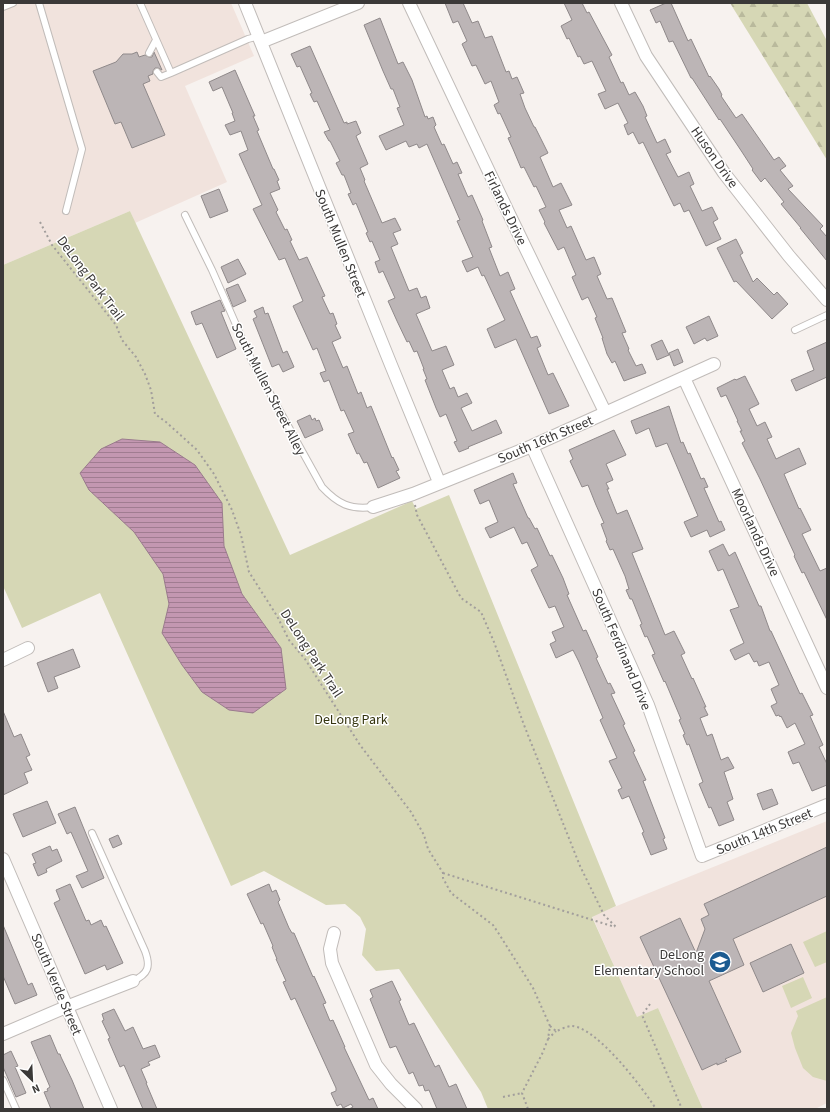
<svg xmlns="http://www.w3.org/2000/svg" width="830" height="1112" font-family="'Source Sans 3',sans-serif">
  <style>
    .built { fill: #f1e3dd }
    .forest { fill: url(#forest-firs) }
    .green { fill: #d6d7b5 }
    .water { fill: url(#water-rules); stroke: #9a7b8d }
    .building { fill: #bcb5b6; stroke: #8f898a }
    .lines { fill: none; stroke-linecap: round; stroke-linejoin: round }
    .lane-casing { stroke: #c1bcb9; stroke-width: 8 }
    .street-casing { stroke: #c1bcb9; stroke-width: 14 }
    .path { stroke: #a29e9c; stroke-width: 2; stroke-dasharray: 2 3; stroke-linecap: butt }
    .lane { stroke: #fff; stroke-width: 6 }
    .street { stroke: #fff; stroke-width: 12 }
    .labels { text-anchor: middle; stroke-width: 3; stroke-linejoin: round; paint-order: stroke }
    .street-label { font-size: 14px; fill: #3b3938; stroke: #fff }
    .park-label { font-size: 14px; fill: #34340e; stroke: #fff }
    .poi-label { font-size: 14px; fill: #3b3938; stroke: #fff; text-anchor: end }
  </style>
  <defs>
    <pattern id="forest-firs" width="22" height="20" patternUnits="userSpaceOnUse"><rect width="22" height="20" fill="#d6d7b5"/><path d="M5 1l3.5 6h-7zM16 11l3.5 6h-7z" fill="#b9b99c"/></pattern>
    <pattern id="water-rules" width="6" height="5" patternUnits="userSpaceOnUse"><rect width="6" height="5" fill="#c397b1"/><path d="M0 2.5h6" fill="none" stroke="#a07c91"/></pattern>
  </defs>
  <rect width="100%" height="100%" fill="#f7f2ef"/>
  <!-- built -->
  <path class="built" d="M3 3H231L254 56 185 86 227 182 135 223 130 211 3 265Z
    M827 821V1103L815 1109H703L658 1008 637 1018 592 916Z"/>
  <!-- forest -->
  <path class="forest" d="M730 3H807L827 41V160Z"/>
  <!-- green -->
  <path class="green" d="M130 211 290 555 412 501 416 509 449 495 616 906 592 917 637 1017 658 1008 703 1109H488L481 1092 399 969 376 971 362 955 366 929 360 917 345 904 326 905 264 871 231 886 100 593 22 628 3 586V265Z
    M827 931V962L815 967 803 942Z
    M803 977 812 998 791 1008 782 986Z
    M827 997V1081L813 1077 803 1068 795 1048 791 1033 798 1016 796 1011Z"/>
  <!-- water -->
  <path class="water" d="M122 439 160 442 195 465 222 503 224 546 242 594 281 648 286 689 253 713 229 710 202 692 182 665 162 633 169 604 163 574 134 532 89 490 80 473 101 449Z"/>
  <!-- building -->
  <path class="building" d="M445 3H463L472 23 478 21 485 38 492 36 506 72 509 71 512 79 517 77 524 93 520 94 525 108 534 127H535L548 153 540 157 553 187 561 183 572 205 559 210 567 228 571 226 586 260 594 257 601 274 597 276 607 299 612 298 626 332 622 333 629 349 628 350 636 366 642 364 646 373 624 381 615 361 612 363 607 354 602 338H603L595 318 597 317 588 297 582 300 572 277 576 275 564 247 558 250 544 223 545 222 539 210 546 207 536 186 534 187 524 167 521 168 513 149 508 138 511 137 500 113 498 114 494 105 499 102 491 81 485 84 476 65 472 66 462 44 467 41 458 21 453 23Z
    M564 3H582L587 13 589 12 612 55 609 57 621 83 623 82 629 95 635 92 643 106 647 116 645 117 657 143 665 139 671 152 666 154 678 177 689 172 694 184 690 186 702 211 712 207 718 219 713 222 721 239 706 246 689 210 684 212 680 203 674 206 643 142 639 144 633 132 628 135 624 125 628 123 618 103 605 109 598 94 606 91 592 61 584 64 580 56 578 57 569 38 567 39 561 26 572 20Z
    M666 3H671L688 41 691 39 709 77 710 76 719 89 722 95 721 96 736 118 742 114 774 160 779 157 786 166 780 170 793 186 788 189 823 226 820 229 827 237V261L800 228H801L781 204 784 202 765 178 761 182 752 170 753 169 742 152 720 119 719 120 692 78H691L673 41 669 42 660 21 656 23 650 10Z
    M380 18 398 64 403 62 412 80 425 117 427 116 428 119 433 117 436 125 434 127 442 145 444 144 453 164 457 162 462 173 458 174 468 197 472 195 483 220 482 221 492 247 489 248 500 276 508 272 515 289 510 291 531 338 537 336 541 346 537 348 548 375 553 373 569 406 549 414 516 339 495 348 487 329 505 320 484 275 482 276 478 267 467 272 462 261 473 257 457 221 460 220 427 144 419 148 417 144 409 147 406 141 386 150 379 136 404 125 397 108 400 107 393 89H391L383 71 364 25Z
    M310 46 344 123 347 122V124L356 121 361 133 356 136 368 164 360 168 365 180 364 181 382 223 395 218 401 230 393 233 398 244 391 247 409 291 417 288 421 298 426 296 430 308 416 314 432 351 446 346 454 365 442 370 450 389 454 387 458 397 467 393 472 403 461 408 472 431 496 420 502 433 468 447 469 448 459 452 454 442 457 441 446 414 440 417 436 408 425 380 427 379 423 369H424L417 351 414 352 409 341 407 342 397 321 388 301 395 298 383 271 379 273 375 262 380 260 372 241 370 242 366 233 368 232 356 203 353 205 348 194 351 193 344 175H342L336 163 340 161 330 141H329L324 132 330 130 317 101 314 102 310 94 312 93 300 66 297 67 291 54Z
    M137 52 139 57 145 55 149 57H152L154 52 162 70 158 68H155L153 71V74L148 76 150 81 143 84 165 135 132 148 121 122 115 124 93 71 116 62 123 54H132Z
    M235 70 255 116H253L259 130 257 131 273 169H274L279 180 277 181 280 189 270 193 278 210 276 212 285 230 287 229 292 240 290 241 299 260 307 257 325 296 322 297 330 314 333 313 337 324 335 325 341 338 332 342 343 368 347 366 358 394 361 392 367 408 371 406 392 458 393 457 399 470 396 471 400 478 378 488 367 462 364 463 359 453 357 454 348 434 354 432 344 410 341 411 329 380 324 382 320 373 326 371 317 348 313 350 293 306 303 301 285 258 279 260 253 209 262 205 239 154 248 150 241 131 230 135 225 125 235 121 232 113H233L222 87 213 91 209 82Z
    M219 189 228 211 210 218 201 196Z
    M736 239 743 253 740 255 753 282 757 278 774 295 777 292 788 304 772 319 736 281 734 282 717 248Z
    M238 259 246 274 228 283 221 267Z
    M238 284 246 301 233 307 226 289Z
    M220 300 225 311 221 312 236 349 217 358 202 323 196 325 191 312Z
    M263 307 265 314 268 313 283 353 287 351 294 367 283 372 279 364 272 367 253 319 257 317 254 311Z
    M709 316 718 336 707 341 705 338 694 344 686 327Z
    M662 340 669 355 657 360 651 345Z
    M827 342V377L796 391 791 380 814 370 807 351Z
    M678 349 683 362 674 366 669 353Z
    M745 376 759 404 749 409 757 426 765 422 772 437 767 439 776 459 799 448 806 464 784 474 799 509 800 508 811 530 802 534 820 571 827 568V620L804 572 802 573 794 556 795 555 760 479 742 443 745 441 740 431H742L737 421H738L726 395 721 397 717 388 735 379 736 380Z
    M669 406 681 443 683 442 688 454 690 453 701 479 704 478 708 487 704 488 719 522 721 521 725 530 710 537 707 530 691 537 684 522 698 516 667 443 656 447 649 428 636 434 631 421Z
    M310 415 312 420 315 418 316 421 319 420 323 430 305 438 297 421Z
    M614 430 626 455 606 464 613 480 606 483 609 489H607L617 514 627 510 643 549 632 553 665 635 674 631 685 653 681 655 692 679 693 678 706 707H704L708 715 700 718 707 736 712 734 721 760 728 757 734 768 724 772 733 799 727 802 734 820 719 826 711 807 709 808 699 784 703 782 689 744 687 745 683 735 685 734 679 720 681 719 665 681 664 682 652 655 655 654 647 636 645 637 640 625 642 624 632 599H630L626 590 629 589 625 576 613 549 610 550 606 541 607 540 601 524 604 523 596 505 588 485 582 487 570 461 573 459 569 450Z
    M513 473 517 483 513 484 528 518H529L535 529 537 528 550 556 552 555 563 578 569 594 567 595 583 631 586 630 598 657 596 658 608 684 610 683 615 693 611 694 625 724 623 725 635 751 633 752 646 780 643 781 665 838 663 839 667 849 651 855 642 833 644 832 629 796 622 799 618 790 622 788 609 761 617 758 600 720 603 718 579 662 573 650 556 658 550 644 556 641 552 632 564 627 555 606 549 608 531 570 538 566 527 542 522 544 514 527 490 538 485 528 498 522 489 500 480 504 474 490Z
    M723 544 729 556 735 552 759 606H761L770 631H771L800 694 802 693 813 715 810 716 823 745 819 747 827 764V785L812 791 799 762 793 764 788 752 805 744 795 723 787 728 781 716 780 717 779 715 776 716 771 706 777 703 771 689 779 685 769 662 759 666 757 661 754 662 749 653 735 660 730 650 744 643 730 610 739 607 723 569 718 571 709 551Z
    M73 649 80 667 54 677 58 688 48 692 37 663Z
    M3 711 14 737 21 734 30 755 26 757 32 770 24 773 28 783 3 795Z
    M772 789 778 804 763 810 757 794Z
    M47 801 56 823 23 837 13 814Z
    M75 807 104 878 82 888 76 876 88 871 71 832 67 834 58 814Z
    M118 835 122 844 113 848 109 839Z
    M50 846 52 851 57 849 62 861 46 869 47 872 38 876 33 864 36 863 32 854Z
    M827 847V896L733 939 744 965 709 981 741 1052 725 1059 727 1061 717 1065V1063L702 1070 640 937 680 918 696 953 705 929 701 919 709 915 704 904Z
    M70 884 86 921 89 920 91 925 101 920 104 927 106 926 123 963 107 970 105 965 85 974 54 903 60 900 56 890Z
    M269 884 272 892 276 890 280 900 278 902 289 928 292 933H294L313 977 314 976 326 1003 323 1004 330 1021 333 1020 345 1047H344L369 1100 373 1098 378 1109H349L353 1107 351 1104 343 1108 341 1104 337 1106 331 1093 336 1091V1088L295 998 291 1000 283 982 286 981 276 959H277L272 947 273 946 263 923 261 924 247 894Z
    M3 925 28 985 32 983 37 995 15 1004 3 976Z
    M791 944 804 973 763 992 750 963Z
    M392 981 401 1000 399 1001 409 1025 414 1023 435 1067 439 1065 449 1087 456 1084 467 1109H437L429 1090 425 1091 423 1085 419 1086 413 1072 409 1074 396 1046 390 1048 370 999 373 997 370 990Z
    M114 1009 125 1031 133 1027 143 1049 155 1045 160 1057 148 1062 150 1065 141 1069 147 1083H146L157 1109H143L124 1065 120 1067 108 1039 110 1038 102 1021 104 1020 102 1014Z
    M50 1035 58 1054H60L61 1057 72 1080 84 1109H51L44 1092 48 1091 47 1089 50 1087 31 1042Z
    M11 1051 18 1066 15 1067 26 1093 16 1097 3 1067V1055Z"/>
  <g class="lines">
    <!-- lane casing -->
    <g class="lane-casing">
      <path id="lane" d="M39 3 82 149 66 211
        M140 3 171 73 248 39 259 36
        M3 7 13 3
        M149 53 156 40
        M157 72 161 77 171 73
        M185 215 212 270 252 361 322 487C338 504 350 510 373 507
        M795 330 827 315
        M92 833 145 951C151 967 148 974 133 981
        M3 1080 16 1109"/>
    </g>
    <!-- street casing -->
    <g class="street-casing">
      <path id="street" d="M245 3 391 365 439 482
        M409 3 510 216 605 412
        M621 3 646 56 724 173 789 256 827 300
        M261 42 358 3
        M684 378 827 688
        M532 446 648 705 702 856 827 805
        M373 507 413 494 532 446 714 364
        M3 660 28 648
        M3 859 111 1109
        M334 933 330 949 332 963 376 1065 391 1084 416 1109
        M3 1034 66 1007 133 981"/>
    </g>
    <!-- path -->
    <path class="path" d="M40 222 52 245 116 325 122 340 136 357 145 374 151 390 155 414 166 422 197 450 214 474 232 510 241 535 249 572 277 616 289 640 305 659 360 745 411 812 424 835 428 849 443 873V878L451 893 493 925 499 934 533 988 550 1026 548 1039 543 1052 522 1093 528 1109
      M415 505 417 515 461 598 481 612 494 642 524 725 580 866 604 915 616 927
      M443 873 615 927
      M650 1004 642 1015 682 1109
      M550 1026 556 1031C560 1030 567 1026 571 1026 596 1026 643 1088 656 1109
      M548 1039 556 1031
      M503 1097 522 1093"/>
    <!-- lane -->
    <use href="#lane" class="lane"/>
    <!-- street -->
    <use href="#street" class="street"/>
  </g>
  <!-- icons -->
  <defs>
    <g id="school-disc" transform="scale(1.15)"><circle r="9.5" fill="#1b5b91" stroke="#fff"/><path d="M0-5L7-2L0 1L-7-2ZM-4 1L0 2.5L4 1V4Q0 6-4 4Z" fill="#fff"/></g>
  </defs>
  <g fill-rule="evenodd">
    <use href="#school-disc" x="720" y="962"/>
  </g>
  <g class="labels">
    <!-- street labels -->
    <g class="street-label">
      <text transform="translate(715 157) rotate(55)" y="5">Huson Drive</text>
      <text transform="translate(506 208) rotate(64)" y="5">Firlands Drive</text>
      <text transform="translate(341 243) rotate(68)" y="5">South Mullen Street</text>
      <text transform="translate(91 278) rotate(53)" y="5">DeLong Park Trail</text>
      <text transform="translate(269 389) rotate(63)" y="5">South Mullen Street Alley</text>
      <text transform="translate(545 439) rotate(-23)" y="5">South 16th Street</text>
      <text transform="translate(756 532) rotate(65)" y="5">Moorlands Drive</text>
      <text transform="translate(622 649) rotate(67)" y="5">South Ferdinand Drive</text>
      <text transform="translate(312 653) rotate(57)" y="5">DeLong Park Trail</text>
      <text transform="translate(764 831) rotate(-22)" y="5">South 14th Street</text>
      <text transform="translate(57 984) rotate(67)" y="5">South Verde Street</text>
    </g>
    <!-- park labels -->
    <g class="park-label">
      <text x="351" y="724">DeLong Park</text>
    </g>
    <!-- poi labels -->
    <g class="poi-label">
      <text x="704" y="959">DeLong<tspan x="704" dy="16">Elementary School</tspan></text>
    </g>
  </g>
  <!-- border -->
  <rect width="830" height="1112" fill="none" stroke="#3b3938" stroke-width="8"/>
  <!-- north arrow -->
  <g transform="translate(32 1080) rotate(156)" stroke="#ffffff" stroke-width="3" paint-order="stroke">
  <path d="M0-3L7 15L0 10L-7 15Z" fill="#3b3938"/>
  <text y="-6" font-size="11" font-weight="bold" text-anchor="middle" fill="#3b3938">N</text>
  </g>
</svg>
